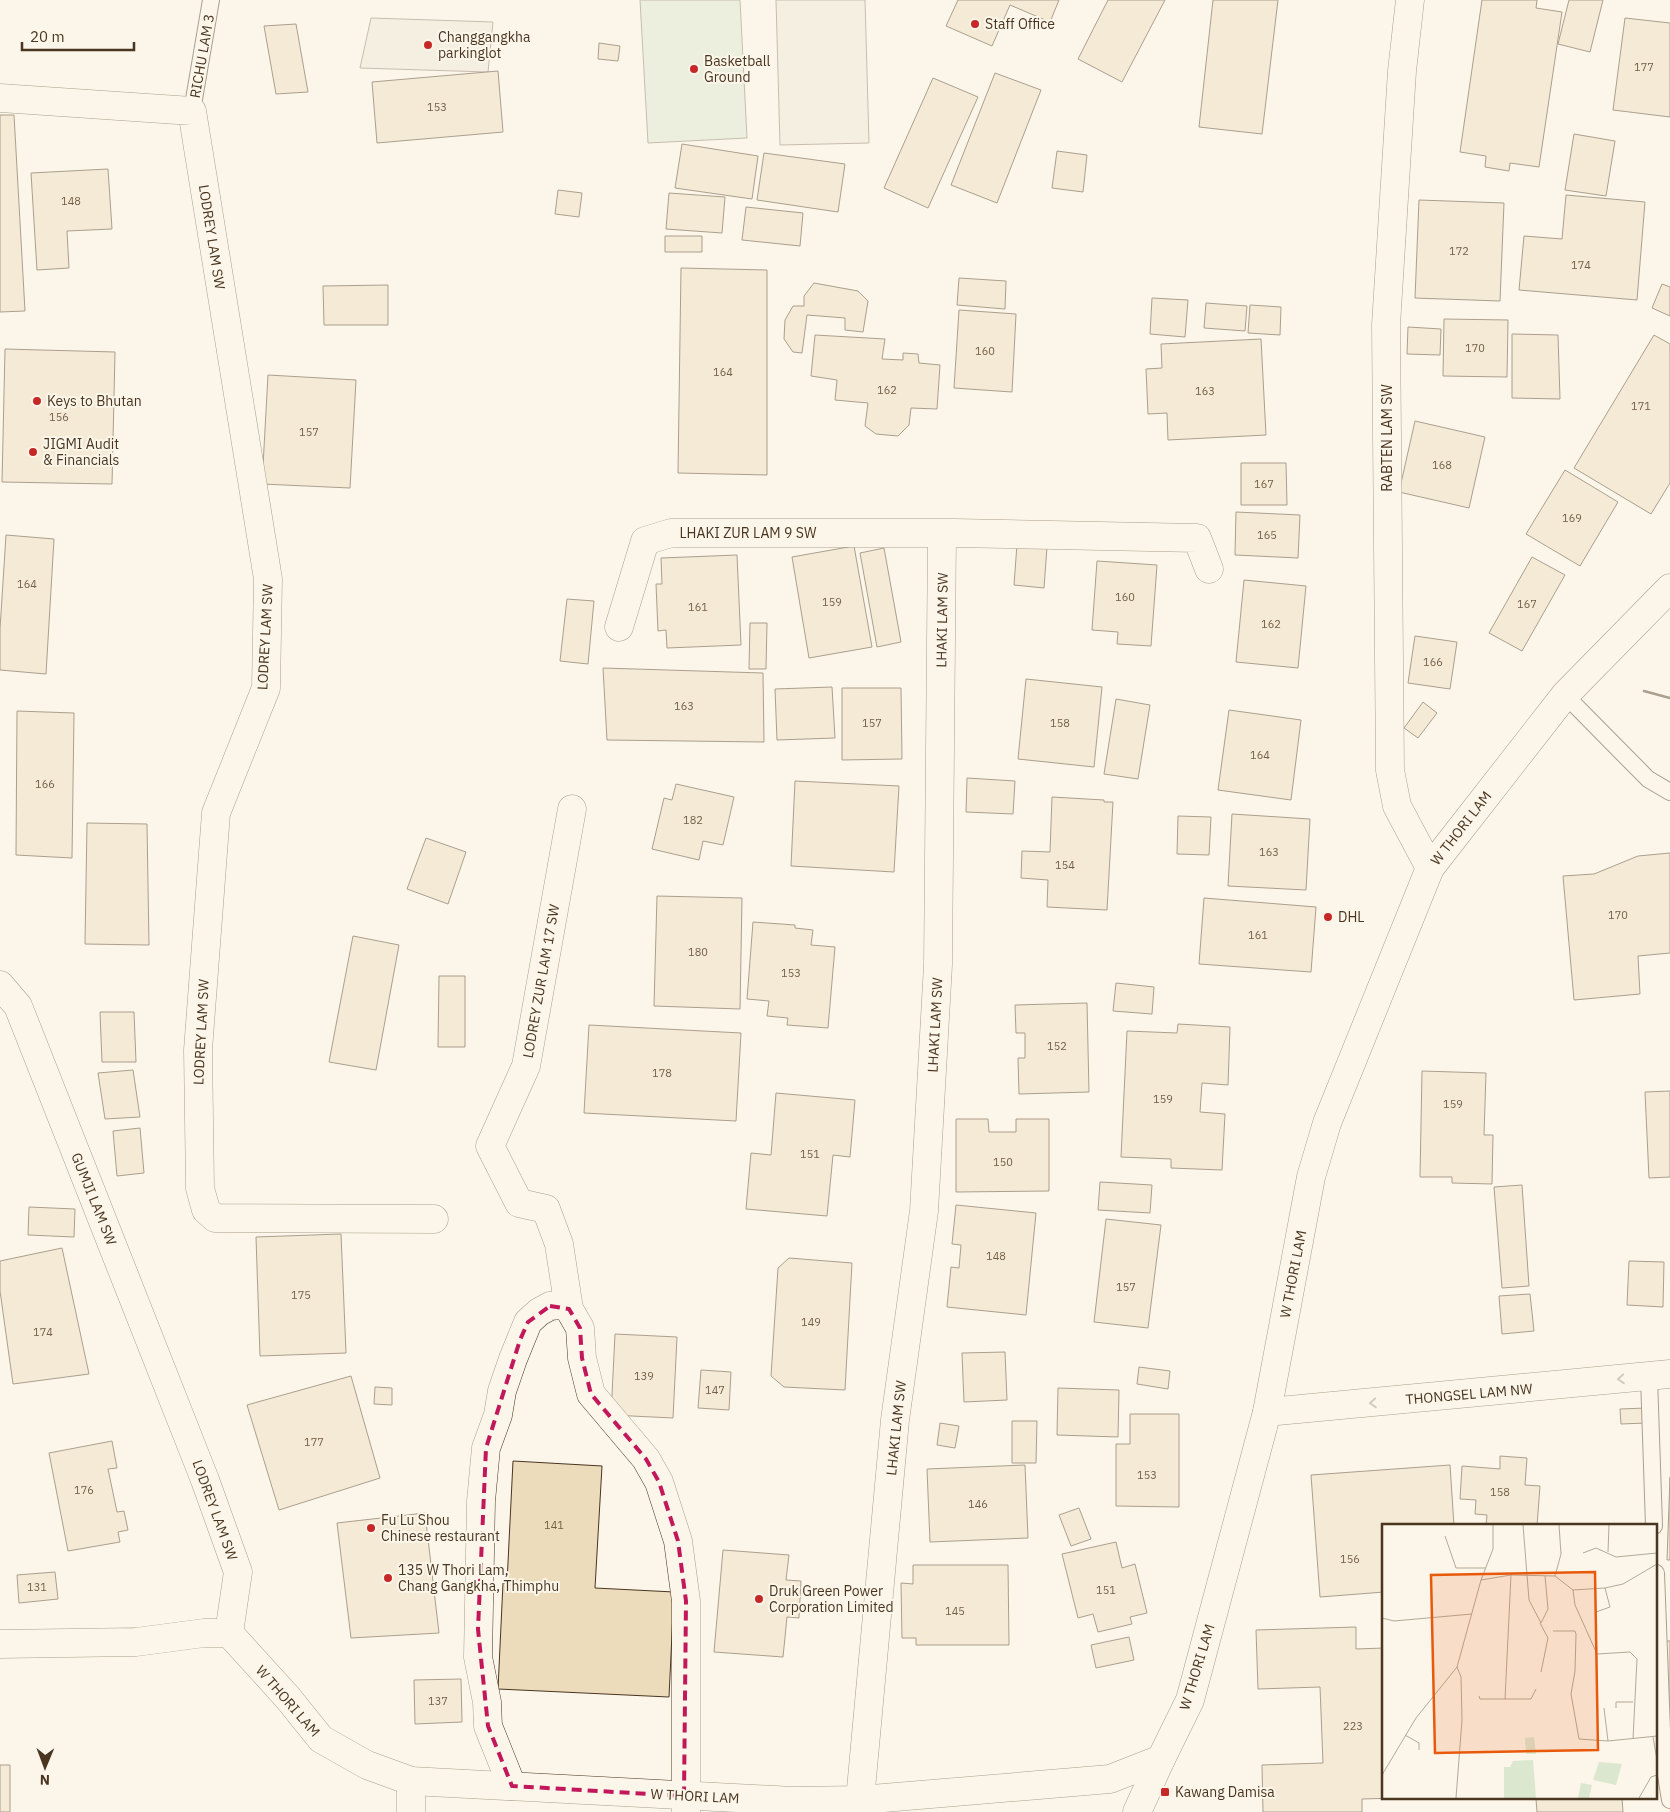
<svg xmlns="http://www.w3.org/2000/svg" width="1670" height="1812" font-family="'IBM Plex Sans',sans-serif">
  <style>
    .green { fill: #dce7d0; stroke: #887966 }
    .parking { fill: #ede7d9; stroke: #887966 }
    .building { fill: #ecdcbc; stroke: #4a3520 }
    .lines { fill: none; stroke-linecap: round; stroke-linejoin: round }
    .lane-casing { stroke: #4a3520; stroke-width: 18 }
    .street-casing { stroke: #4a3520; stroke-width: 29 }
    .secondary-casing { stroke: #4a3520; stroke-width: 29 }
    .lane { stroke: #fbf6e9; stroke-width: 16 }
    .street { stroke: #fbf6e9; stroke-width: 28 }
    .secondary { stroke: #fbf6e9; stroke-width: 28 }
    .wall { stroke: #4a3520; stroke-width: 2.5 }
    .oneway { stroke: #a29684 }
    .marked { fill: none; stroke: #c2185b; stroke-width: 4; stroke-dasharray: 10 6; stroke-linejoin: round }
    .poi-dot { fill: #c62828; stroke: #fbf6e9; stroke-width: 2 }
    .labels { text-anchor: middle; stroke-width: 4; stroke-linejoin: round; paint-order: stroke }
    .number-label { font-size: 11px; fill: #725f47 }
    .poi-label { font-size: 14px; fill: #4a3520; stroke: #fbf6e9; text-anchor: start }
    .street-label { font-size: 14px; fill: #4a3520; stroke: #fbf6e9 }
    .inset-road { fill: none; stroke: #b4a999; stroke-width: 1 }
    .view { fill: #e8590c; fill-opacity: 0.15; stroke: #e8590c; stroke-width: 2.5 }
    .inset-edge { fill: none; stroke: #4a3520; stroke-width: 2.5 }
  </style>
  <rect width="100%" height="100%" fill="#fbf6e9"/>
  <!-- green -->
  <path class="green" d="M640 0H740L747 138 648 143Z"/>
  <!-- parking -->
  <path class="parking" d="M776 0H865L869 143 780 145Z
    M371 18 493 22 488 72 360 68Z"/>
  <!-- building -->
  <path class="building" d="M958 0H1059L1050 22 1010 5 992 46 946 26Z
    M1108 0H1165L1122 82 1078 59Z
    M1213 0H1278L1262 134 1199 127Z
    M1482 0H1537L1536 8 1562 12 1539 167 1510 163 1509 171 1485 167 1486 156 1460 152Z
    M1569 0H1603L1590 52 1558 44Z
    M1625 18 1670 23V117L1613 110Z
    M296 24 308 92 276 94 264 26Z
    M599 43 620 46 618 61 598 59Z
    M498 71 503 132 377 143 372 82Z
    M995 73 1041 90 997 203 951 185Z
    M933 78 978 97 928 208 884 188Z
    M0 115H14L25 311 0 312Z
    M1574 134 1615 141 1606 196 1565 190Z
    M682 144 758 156 752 199 675 188Z
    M1057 151 1087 155 1083 192 1052 188Z
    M764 153 845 164 838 212 757 200Z
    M108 169 112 229 67 231 69 268 37 270 31 173Z
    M558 190 582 193 579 217 555 214Z
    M669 193 725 197 722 233 666 229Z
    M1566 195 1645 202 1637 300 1519 290 1524 236 1562 239Z
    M1419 200 1504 203 1500 301 1415 298Z
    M746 207 803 213 800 246 742 240Z
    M665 236H702V252H665Z
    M681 268 767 270V475L678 473Z
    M959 278 1006 281 1005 309 957 305Z
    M814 283 858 291 868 301 863 332 845 330V318L807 315 802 353 793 352 784 339 785 320 793 306H804V296Z
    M1662 284 1670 287V316L1652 308Z
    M388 285V325H324L323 286Z
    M1152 298 1188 300 1185 337 1150 334Z
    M1206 303 1247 306 1245 331 1204 328Z
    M1250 305 1281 307 1280 335 1248 333Z
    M959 310 1016 314 1012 392 954 388Z
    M1444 319 1508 320 1507 377 1443 376Z
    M1408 327 1441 329 1440 355 1407 354Z
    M1512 334 1558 335 1560 399 1512 398Z
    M815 335 885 339 882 359 903 360V353L918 354 919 363 940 365 937 409 911 408 909 425 898 436 876 434 865 426 868 403 835 400 837 380 811 376Z
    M1654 335 1670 344V483L1651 514 1574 468Z
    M1261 339 1266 435 1168 440 1167 413 1148 414 1146 369 1162 368 1161 344Z
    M5 349 115 352 112 484 2 482Z
    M268 375 356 380 350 488 262 484Z
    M1415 421 1485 437 1469 508 1399 492Z
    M1241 463H1286L1287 505H1241Z
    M1565 470 1618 502 1580 566 1526 534Z
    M1236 512 1300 515 1298 558 1235 555Z
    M6 535 54 539 46 674 0 670V629Z
    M1017 544 1047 547 1044 588 1014 585Z
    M854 546 872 647 809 658 792 557Z
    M884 548 901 642 877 647 860 553Z
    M737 555 741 645 667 648 666 630 658 631 656 584H662L661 558Z
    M1532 557 1565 575 1522 651 1489 633Z
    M1097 561 1157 565 1151 646 1117 644 1118 632 1092 630Z
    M1244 580 1306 586 1298 668 1236 662Z
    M567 599 594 601 588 664 560 661Z
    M750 623H767L766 669H749Z
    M1415 636 1457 642 1450 689 1408 683Z
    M603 668 763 673 764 742 607 740Z
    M1026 679 1102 687 1094 767 1018 759Z
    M832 687 835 738 777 740 775 689Z
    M842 688H901L902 759 842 760Z
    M1116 699 1150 705 1138 779 1104 774Z
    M1423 702 1437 713 1418 738 1404 728Z
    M1229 710 1301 720 1291 800 1218 790Z
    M17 711 74 713 72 858 16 855Z
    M967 778 1015 781 1013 814 966 812Z
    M795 781 899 786 894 872 791 866Z
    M676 784 734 797 723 845 703 841 699 860 652 849 664 798 672 800Z
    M1052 797 1104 800V802H1113L1107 910 1047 907 1048 880 1021 878 1022 851 1050 852Z
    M1232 814 1310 819 1306 890 1228 886Z
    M1178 816 1211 817 1209 855 1177 854Z
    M87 823 147 824 149 945 85 944Z
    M426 838 466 852 448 904 407 889Z
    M1670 853V953L1638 956 1640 994 1574 1000 1563 876 1594 874 1638 856Z
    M657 896 742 898 740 1009 654 1006Z
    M1204 898 1316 907 1311 972 1199 964Z
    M753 922 795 925V928L813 930 811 945 835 947 828 1028 787 1025 788 1018 767 1016 769 1001 747 999Z
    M353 936 399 945 376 1070 329 1062Z
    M439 976H465V1047H438Z
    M1116 983 1154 987 1152 1014 1113 1011Z
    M1087 1003 1089 1092 1019 1094 1018 1058H1025V1033H1016L1015 1005Z
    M100 1012H134L136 1062H102Z
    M1178 1024 1230 1027 1228 1085 1202 1083 1200 1112 1225 1114 1222 1170 1171 1168V1159L1121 1157 1127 1031 1177 1033Z
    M589 1025 741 1033 736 1121 584 1113Z
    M133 1070 140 1117 105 1119 98 1073Z
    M1422 1071 1486 1073 1484 1135H1493L1492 1184 1452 1183V1177H1420Z
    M1670 1091V1177L1649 1178 1645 1092Z
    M776 1093 855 1100 850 1157 833 1155 827 1216 746 1209 751 1153 771 1155Z
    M956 1119H988L989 1132H1016V1119H1049V1191L956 1192Z
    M140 1128 144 1173 117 1176 113 1131Z
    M1100 1182 1152 1185 1150 1213 1098 1210Z
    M1522 1185 1529 1286 1502 1288 1494 1187Z
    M956 1205 1036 1213 1026 1315 947 1307 951 1267 959 1268 961 1245 952 1244Z
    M29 1207 75 1209 74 1237 28 1235Z
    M1106 1219 1161 1225 1148 1328 1094 1322Z
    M341 1234 346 1353 260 1356 256 1237Z
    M62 1248 89 1374 13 1384 0 1291V1261Z
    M789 1258 852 1263 845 1390 784 1387 771 1376 778 1268Z
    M1629 1261 1664 1262 1663 1307 1627 1305Z
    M1530 1294 1534 1331 1502 1334 1499 1296Z
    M615 1334 677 1337 673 1418 611 1415Z
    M1005 1352 1007 1400 964 1402 962 1353Z
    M1139 1367 1170 1371 1168 1389 1137 1384Z
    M701 1370 731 1372 729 1410 698 1408Z
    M351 1376 380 1478 279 1510 247 1405Z
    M375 1387 392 1388V1405L374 1404Z
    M1058 1388 1119 1390 1118 1437 1057 1435Z
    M1646 1408V1423L1621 1424 1620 1409Z
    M1130 1414H1179V1507L1116 1506V1444H1130Z
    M1012 1421H1037L1036 1463H1012Z
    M940 1423 959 1426 955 1448 937 1445Z
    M112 1441 117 1468 108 1469 117 1512 124 1511 128 1530 118 1532 120 1542 68 1551 49 1453Z
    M1500 1456 1527 1458 1525 1485 1540 1486 1537 1526H1486L1487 1515 1475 1514 1476 1500 1460 1499 1462 1466 1500 1469Z
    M513 1461 602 1466 595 1588 674 1592 669 1697 498 1689 503 1583H507Z
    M1025 1465 1028 1538 930 1542 927 1469Z
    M1450 1465 1454 1526H1384V1592L1320 1597 1311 1475Z
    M1670 1477V1560H1667Z
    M1079 1508 1091 1539 1071 1546 1059 1515Z
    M425 1513 439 1633 351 1638 337 1523Z
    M1116 1542 1122 1568 1135 1564 1147 1613 1130 1617 1132 1624 1098 1632 1093 1614 1078 1618 1062 1554Z
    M723 1550 789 1555 786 1580 801 1581 799 1618 787 1617 783 1657 714 1652Z
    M913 1565H1008L1009 1645H916V1638H902L901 1583 913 1584Z
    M55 1572 58 1599 19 1603 17 1575Z
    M1356 1627V1649L1384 1648V1798H1397L1362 1799V1812H1263L1262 1765 1323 1763 1320 1687 1258 1689 1256 1630Z
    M1129 1637 1134 1660 1096 1668 1091 1645Z
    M1666 1641H1670V1724H1664Z
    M461 1679 462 1722 415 1724 414 1680Z
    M0 1765H10V1812H0Z
    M1526 1798H1622L1623 1812H1537L1536 1799Z"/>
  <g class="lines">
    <!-- lane casing -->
    <g class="lane-casing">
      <path id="lane" d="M192 111 211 0
        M1565 695 1648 779 1670 792
        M1649 1377 1654 1526
        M1656 1573 1663 1757 1670 1800"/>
    </g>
    <!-- street casing -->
    <g class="street-casing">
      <path id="street" d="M0 98 192 111 268 579 266 688 216 813 198 1050 200 1188 206 1210 215 1218 434 1219
        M619 627 645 541 671 533H955L1197 538 1209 569
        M0 985 18 1006 205 1480 238 1572 229 1633
        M569 1309 559 1244 546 1209 519 1203 490 1146 526 1066 572 809
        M1267 1412 1670 1374
        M512 1786 488 1726 487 1702 478 1657 481 1501 486 1448 498 1415 502 1391 513 1359 528 1322 539 1312 550 1306 561 1305 569 1309 580 1328 582 1358 591 1394 646 1459 659 1482 678 1541 686 1601V1812
        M860 1800 895 1420 924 1211 938 965 942 534
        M411 1812V1781
        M1137 1812 1161 1759"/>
    </g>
    <!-- secondary casing -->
    <g class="secondary-casing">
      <path id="secondary" d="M1410 0 1402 71 1386 325 1390 770 1397 806 1430 868
        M0 1644 136 1642 204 1633H229L288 1698 321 1739 367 1765 411 1781 793 1801 860 1800 1110 1779 1161 1759 1190 1700 1267 1412 1311 1177 1327 1123 1430 868 1565 695 1670 588"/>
    </g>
    <!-- lane -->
    <use href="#lane" class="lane"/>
    <!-- street -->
    <use href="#street" class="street"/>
    <!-- secondary -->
    <use href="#secondary" class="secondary"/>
    <!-- wall -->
    <path class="wall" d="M1644 691 1670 698"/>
  </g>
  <!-- one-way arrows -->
  <defs><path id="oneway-chevron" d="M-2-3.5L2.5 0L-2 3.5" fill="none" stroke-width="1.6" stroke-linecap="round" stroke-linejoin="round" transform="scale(1.25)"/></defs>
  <g class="oneway">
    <use href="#oneway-chevron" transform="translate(1621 1379) rotate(175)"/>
    <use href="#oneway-chevron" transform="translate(1373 1403) rotate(175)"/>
  </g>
  <!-- marked area -->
  <path d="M0 0H1670V1812H0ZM550 1306 569 1309 580 1328 582 1358 591 1394 646 1459 659 1482 678 1541 686 1601 684 1796 512 1786 488 1726 478 1629 486 1448 520 1340 528 1322Z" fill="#fbf6e9" fill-opacity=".55" fill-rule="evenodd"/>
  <path class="marked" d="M550 1306 569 1309 580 1328 582 1358 591 1394 646 1459 659 1482 678 1541 686 1601 684 1796 512 1786 488 1726 478 1629 486 1448 520 1340 528 1322Z"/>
  <!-- markers -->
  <g class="poi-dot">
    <circle cx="975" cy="24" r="5"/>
    <circle cx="428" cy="45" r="5"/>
    <circle cx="694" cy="69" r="5"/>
    <circle cx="37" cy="401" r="5"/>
    <circle cx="33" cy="452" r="5"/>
    <circle cx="1328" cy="917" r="5"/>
    <circle cx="371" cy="1528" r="5"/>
    <circle cx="388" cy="1578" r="5"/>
    <circle cx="759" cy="1599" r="5"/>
    <rect x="1160" y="1787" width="10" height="10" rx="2.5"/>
  </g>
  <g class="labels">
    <!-- number labels -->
    <g class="number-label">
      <text x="1644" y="71">177</text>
      <text x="437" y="111">153</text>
      <text x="71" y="205">148</text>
      <text x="1459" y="255">172</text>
      <text x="1581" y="269">174</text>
      <text x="1475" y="352">170</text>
      <text x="985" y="355">160</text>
      <text x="723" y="376">164</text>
      <text x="887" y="394">162</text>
      <text x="1205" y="395">163</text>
      <text x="1641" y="410">171</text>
      <text x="59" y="421">156</text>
      <text x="309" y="436">157</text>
      <text x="1442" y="469">168</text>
      <text x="1264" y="488">167</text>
      <text x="1572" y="522">169</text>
      <text x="1267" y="539">165</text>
      <text x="27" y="588">164</text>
      <text x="1125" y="601">160</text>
      <text x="832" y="606">159</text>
      <text x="1527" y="608">167</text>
      <text x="698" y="611">161</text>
      <text x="1271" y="628">162</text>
      <text x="1433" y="666">166</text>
      <text x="684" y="710">163</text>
      <text x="872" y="727">157</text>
      <text x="1060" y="727">158</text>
      <text x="1260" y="759">164</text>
      <text x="45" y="788">166</text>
      <text x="693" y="824">182</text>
      <text x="1269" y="856">163</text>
      <text x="1065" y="869">154</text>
      <text x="1618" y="919">170</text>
      <text x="1258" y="939">161</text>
      <text x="698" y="956">180</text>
      <text x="791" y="977">153</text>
      <text x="1057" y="1050">152</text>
      <text x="662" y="1077">178</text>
      <text x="1163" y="1103">159</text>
      <text x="1453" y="1108">159</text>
      <text x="810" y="1158">151</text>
      <text x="1003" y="1166">150</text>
      <text x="996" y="1260">148</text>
      <text x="1126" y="1291">157</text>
      <text x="301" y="1299">175</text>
      <text x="811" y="1326">149</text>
      <text x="43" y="1336">174</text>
      <text x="644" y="1380">139</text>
      <text x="715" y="1394">147</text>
      <text x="314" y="1446">177</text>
      <text x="1147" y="1479">153</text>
      <text x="84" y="1494">176</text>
      <text x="1500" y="1496">158</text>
      <text x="978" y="1508">146</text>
      <text x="554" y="1529">141</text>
      <text x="1350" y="1563">156</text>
      <text x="37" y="1591">131</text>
      <text x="1106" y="1594">151</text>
      <text x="955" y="1615">145</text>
      <text x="438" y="1705">137</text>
      <text x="1353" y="1730">223</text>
    </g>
    <!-- poi labels -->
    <g class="poi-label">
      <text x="985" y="29">Staff Office</text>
      <text x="438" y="42">Changgangkha<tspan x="438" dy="16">parkinglot</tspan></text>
      <text x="704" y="66">Basketball<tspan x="704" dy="16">Ground</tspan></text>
      <text x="47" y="406">Keys to Bhutan</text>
      <text x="43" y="449">JIGMI Audit<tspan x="43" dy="16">&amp; Financials</tspan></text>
      <text x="1338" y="922">DHL</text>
      <text x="381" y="1525">Fu Lu Shou<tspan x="381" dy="16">Chinese restaurant</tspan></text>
      <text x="398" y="1575">135 W Thori Lam,<tspan x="398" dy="16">Chang Gangkha, Thimphu</tspan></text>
      <text x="769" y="1596">Druk Green Power<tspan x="769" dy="16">Corporation Limited</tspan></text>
      <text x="1175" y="1797">Kawang Damisa</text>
    </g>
    <!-- street labels -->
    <g class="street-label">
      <text transform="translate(202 56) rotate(-80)" y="5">RICHU LAM 3</text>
      <text transform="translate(212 237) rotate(81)" y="5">LODREY LAM SW</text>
      <text transform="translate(1387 438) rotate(-90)" y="5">RABTEN LAM SW</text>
      <text x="748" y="538">LHAKI ZUR LAM 9 SW</text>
      <text transform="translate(942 620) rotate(-89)" y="5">LHAKI LAM SW</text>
      <text transform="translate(265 637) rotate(-87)" y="5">LODREY LAM SW</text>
      <text transform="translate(1461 828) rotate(-52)" y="5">W THORI LAM</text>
      <text transform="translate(541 981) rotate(-80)" y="5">LODREY ZUR LAM 17 SW</text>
      <text transform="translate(935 1025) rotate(-87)" y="5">LHAKI LAM SW</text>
      <text transform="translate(201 1032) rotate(-87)" y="5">LODREY LAM SW</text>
      <text transform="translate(94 1199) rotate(68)" y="5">GUMJI LAM SW</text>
      <text transform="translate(1293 1274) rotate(-79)" y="5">W THORI LAM</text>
      <text transform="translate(1469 1394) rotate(-5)" y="5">THONGSEL LAM NW</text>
      <text transform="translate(896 1428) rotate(-84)" y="5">LHAKI LAM SW</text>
      <text transform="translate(215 1510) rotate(70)" y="5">LODREY LAM SW</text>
      <text transform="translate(1197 1667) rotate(-73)" y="5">W THORI LAM</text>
      <text transform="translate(288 1701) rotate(49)" y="5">W THORI LAM</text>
      <text transform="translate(695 1796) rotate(3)" y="5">W THORI LAM</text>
    </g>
  </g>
  <!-- overview -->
  <g transform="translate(1382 1524)">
    <rect width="275" height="275" fill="#fbf6e9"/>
    <path d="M152 213 154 230H144L143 214ZM151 236 154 274H122V243H128L131 237ZM217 238 240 240 234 261 211 256ZM199 259 210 261 207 274H196Z" fill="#dce7d0"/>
    <path class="inset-road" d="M141 1 147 76 159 99 166 85 163 52M63 12 74 44H104M226 28 227 1M201 29 214 24 234 33 275 29M173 52 179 30 177 1M99 56 111 25V1M191 66 193 81 215 130 248 128 255 135 251 215M214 88 228 83 223 64M0 94 12 97 90 90M158 99 166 114 159 148M171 107H193L194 110 193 147 189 170 197 215 226 217 275 212M97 172 98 175H149L154 165M123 175 129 51M222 184 226 217M234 184V178H251M23 211 37 219V226M271 213 275 236M0 251 34 194 75 143 99 56 129 51 173 52 191 66 223 64 241 60 275 40M74 274 80 196 79 153 75 143M257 274 269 253 275 251"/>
    <path class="view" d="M213 48 216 226 53 229 49 51Z"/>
    <rect width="275" height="275" class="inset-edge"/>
  </g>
  <!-- north arrow -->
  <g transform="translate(45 1767) rotate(181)" stroke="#fbf6e9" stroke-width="4" paint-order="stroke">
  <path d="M0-4L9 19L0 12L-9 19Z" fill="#4a3520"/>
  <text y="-8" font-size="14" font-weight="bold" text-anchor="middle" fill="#4a3520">N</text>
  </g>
  <!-- scale -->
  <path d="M22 42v8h112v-8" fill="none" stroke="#4a3520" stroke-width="2.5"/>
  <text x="30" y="42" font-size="15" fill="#4a3520" stroke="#fbf6e9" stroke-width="4" paint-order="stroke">20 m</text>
</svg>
